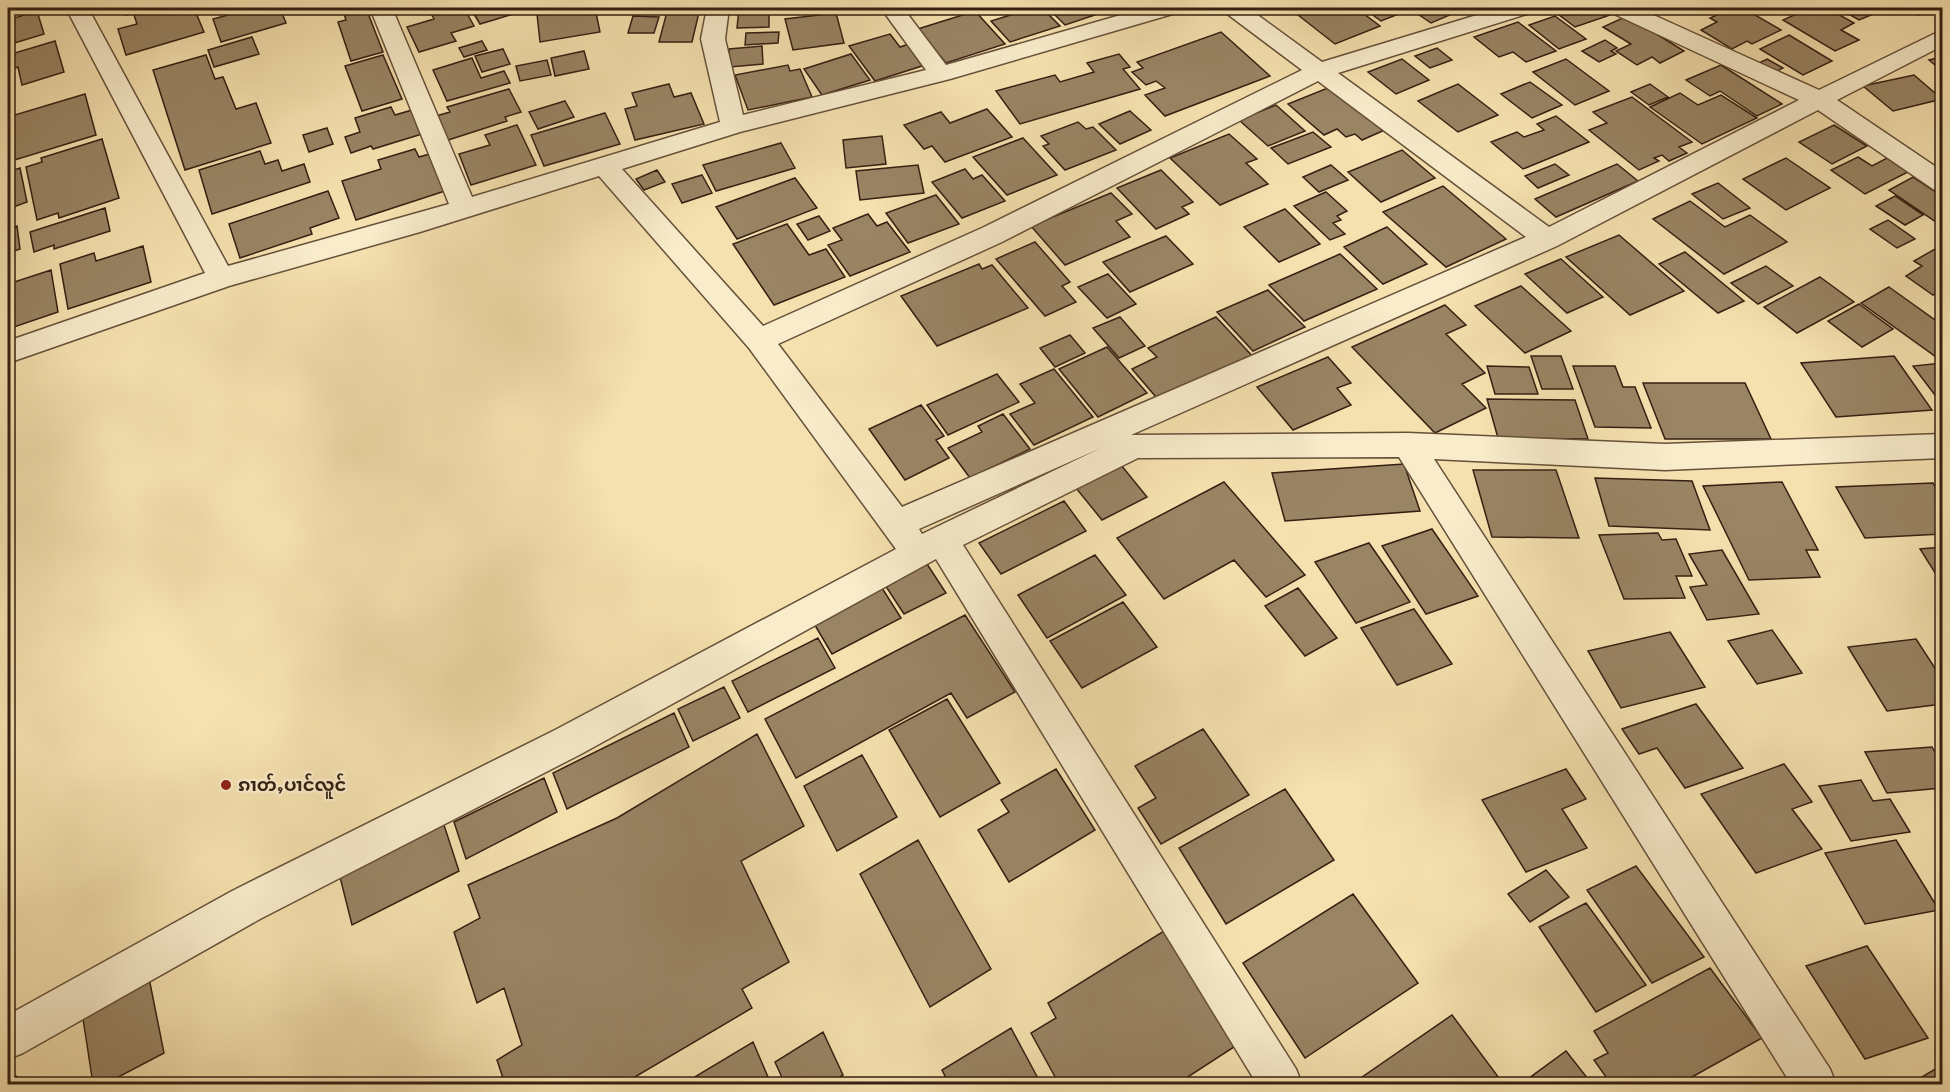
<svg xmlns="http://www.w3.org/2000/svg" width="1950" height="1092" font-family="'IM FELL Double Pica','Noto Sans Myanmar',serif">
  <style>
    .building { fill: #998464; stroke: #351f12; stroke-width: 1.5 }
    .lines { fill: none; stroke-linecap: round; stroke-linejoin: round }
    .minor-casing { stroke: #655039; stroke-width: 3 }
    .minor { fill: #f8eccb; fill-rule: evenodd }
    .poi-dot { fill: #8f2418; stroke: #f8eccb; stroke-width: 2 }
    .labels { text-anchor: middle; stroke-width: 4.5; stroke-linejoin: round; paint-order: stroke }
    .poi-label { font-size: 18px; font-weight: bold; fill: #351f12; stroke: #f8eccb; text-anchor: start }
  </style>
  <rect width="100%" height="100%" fill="#f5e1af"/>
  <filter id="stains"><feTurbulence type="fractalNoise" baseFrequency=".00333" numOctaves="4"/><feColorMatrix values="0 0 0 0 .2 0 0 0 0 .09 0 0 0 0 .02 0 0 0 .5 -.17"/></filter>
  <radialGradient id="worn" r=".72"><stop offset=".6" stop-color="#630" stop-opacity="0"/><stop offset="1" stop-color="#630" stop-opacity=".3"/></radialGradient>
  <!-- building -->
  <path class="building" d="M8 8H35L8 16Z
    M124 8H151L126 15Z
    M159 8H194L204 32 126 55 118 29 137 24 134 15Z
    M254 8H258L259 12 280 8 286 23 221 42 213 19Z
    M342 8H366L383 52 351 61 338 22 346 20Z
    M428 8H464L474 26 451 33 456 41 419 52 407 27 434 19Z
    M477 8H514L517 13 480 24 471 9Z
    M578 8H595L600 32 540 42 537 14Z
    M668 8H700L692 42H659Z
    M739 8H769V27L737 28Z
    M1033 8H1042L1060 26 1010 42 991 21Z
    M1048 8H1087L1095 15 1065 25Z
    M1299 8H1356L1380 26 1335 44 1298 15 1305 12Z
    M1363 8H1393L1401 13 1381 21Z
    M1409 8H1450L1457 12 1431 23Z
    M1566 8H1600L1610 15 1575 27 1554 11Z
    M1733 8H1743L1781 30 1752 44 1747 41 1732 49 1701 30 1717 22 1710 18Z
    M1838 8H1888L1859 20Z
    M1906 8H1936L1919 15Z
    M1807 9 1816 15 1829 9 1854 23 1841 30 1859 40 1835 51 1783 20Z
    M37 11 44 34 8 45V20Z
    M975 11 1005 44 946 63 918 29Z
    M836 13 844 43 793 50 785 19Z
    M633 16 659 17 654 33H628Z
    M1555 16 1586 39 1559 49 1529 25Z
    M1627 16 1684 51 1660 63 1652 57 1637 65 1616 51 1631 44 1603 27Z
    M1518 22 1556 51 1526 62 1513 52 1499 57 1474 37Z
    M779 32 778 43 745 45 746 33Z
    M1221 32 1270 76 1165 116 1145 95 1165 88 1156 81 1146 85 1132 72 1143 68 1137 62Z
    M890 34 900 47 912 43 928 64 875 81 849 46Z
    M1789 35 1832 61 1803 75 1760 49Z
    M252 37 259 54 214 67 208 50Z
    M1605 40 1617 48 1611 51 1616 54 1599 62 1582 51Z
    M55 41 64 72 22 85 18 67 8 70V55Z
    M482 41 487 50 464 57 459 48Z
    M762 46 763 64 730 67 729 49Z
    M1437 48 1452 60 1430 68 1415 56Z
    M503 49 510 64 482 72 475 56Z
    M584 51 589 69 555 76 551 58Z
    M851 54 870 80 822 95 804 69Z
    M1119 54 1130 67 1123 69 1140 89 1020 124 996 91 1055 75 1060 82 1094 72 1087 63Z
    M206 55 215 79 223 77 236 109 256 103 271 143 185 170 153 70Z
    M383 55 402 99 362 111 345 66Z
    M1942 57V71L1929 60Z
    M472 58 481 78 504 71 510 83 447 101 433 70Z
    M1402 59 1429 80 1396 94 1368 72Z
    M1566 59 1609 91 1575 105 1533 72Z
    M1767 59 1783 68 1773 73 1757 64Z
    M547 60 551 75 520 81 516 66Z
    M788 65 790 71 800 69 812 97 748 110 735 75Z
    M1721 65 1782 104 1757 116 1720 91 1710 96 1686 80Z
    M1914 75 1942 99 1893 111 1863 86Z
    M1530 82 1562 105 1532 118 1501 94Z
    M669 84 674 97 691 93 704 124 635 140 625 109 637 106 632 93Z
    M1458 84 1498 115 1458 132 1418 101Z
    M1650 84 1668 97 1649 105 1631 92Z
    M1335 85 1387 129 1362 140 1355 134 1346 137 1337 129 1324 135 1288 104Z
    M509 89 521 112 505 117 507 121 439 143 429 118 450 112 447 107Z
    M1680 93 1698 105 1721 95 1757 118 1702 144 1650 107Z
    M85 94 96 135 8 162V117Z
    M1632 97 1692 142 1679 147 1687 153 1669 161 1662 155 1654 158 1659 161 1639 170 1589 130 1607 123 1593 112Z
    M565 101 574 117 538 129 529 112Z
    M1276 105 1305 131 1268 146 1239 120Z
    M391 107 395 115 412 110 422 134 373 149 371 146 351 153 345 137 360 132 355 118Z
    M987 109 1012 137 945 162 932 146 924 149 904 125 941 112 950 123Z
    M1130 111 1151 130 1120 144 1099 124Z
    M605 113 620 144 544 166 531 135Z
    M1556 116 1589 142 1523 169 1491 142 1517 132 1524 137 1544 130 1537 124Z
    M1078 122 1086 129 1093 127 1116 150 1065 170 1043 146 1049 144 1041 136Z
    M517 125 536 165 471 185 459 154 490 145 485 135Z
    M1834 125 1867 146 1832 164 1799 142Z
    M327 128 333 144 309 152 303 135Z
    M1313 132 1331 147 1288 164 1271 148Z
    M1229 134 1257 159 1246 163 1268 184 1220 205 1170 158Z
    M882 136 886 164 846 168 843 140Z
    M1023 138 1057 175 1007 195 973 157Z
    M102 139 119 198 59 218 58 213 37 220 26 167 42 162 41 158Z
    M781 143 795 168 716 191 703 165Z
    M415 149 419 157 433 153 448 190 356 220 342 181 381 169 378 160Z
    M1402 150 1435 178 1381 202 1348 172Z
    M260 151 265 164 278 160 282 171 304 164 310 182 212 214 199 170Z
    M1858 157 1872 166 1887 158 1908 172 1865 194 1831 170Z
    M1786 158 1830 188 1786 210 1743 179Z
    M1555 164 1569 175 1538 188 1525 176Z
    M1617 164 1638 181 1556 217 1535 199Z
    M918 165 924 193 860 200 856 171Z
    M1331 165 1348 180 1319 192 1303 177Z
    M20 168 27 202 8 209V172Z
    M965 169 973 179 982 175 1005 201 962 218 932 182Z
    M657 170 665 182 644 190 636 179Z
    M1161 170 1193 202 1182 207 1189 214 1156 229 1117 188Z
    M702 175 712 193 682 203 672 184Z
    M1913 177 1942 196V226L1889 190Z
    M795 178 817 208 737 239 716 207Z
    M1718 183 1750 208 1723 219 1692 194Z
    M1443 186 1506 239 1446 267 1383 212Z
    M328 191 339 218 310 228 312 234 240 258 229 224Z
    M1326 192 1347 211 1337 216 1341 220 1333 223 1345 234 1330 240 1294 206Z
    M1111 193 1132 214 1116 221 1130 237 1065 265 1031 226Z
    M936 195 959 224 908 243 886 213Z
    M1895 196 1923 215 1905 225 1876 206Z
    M1690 201 1725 227 1750 215 1787 242 1724 274 1653 219Z
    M105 208 110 231 54 249V245L34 252 30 232Z
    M1285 209 1320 244 1279 262 1244 227Z
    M868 214 877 226 887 222 910 252 850 276 828 245 842 240 833 228Z
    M819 216 830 231 808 240 797 224Z
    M1888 220 1915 239 1897 248 1870 229Z
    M787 224 809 255 826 249 845 277 774 305 733 244Z
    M17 226 20 249 8 253V229Z
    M1387 227 1427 264 1383 284 1344 247Z
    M1619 235 1684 291 1630 315 1566 257Z
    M1166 236 1193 264 1130 292 1103 262Z
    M1035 242 1070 282 1062 286 1076 302 1045 316 996 259Z
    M1942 245V289L1933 295 1906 276 1922 266 1914 261Z
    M143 246 151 282 68 309 60 264 94 253 96 261Z
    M1685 252 1744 301 1718 313 1659 264Z
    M1340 254 1377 289 1304 321 1269 285Z
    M1561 259 1603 297 1567 313 1525 274Z
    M979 264 982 269 992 265 1028 308 937 346 901 296Z
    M1766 266 1793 286 1758 304 1731 283Z
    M51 270 58 312 8 329V284Z
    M1108 274 1136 304 1107 318 1078 287Z
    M1820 277 1854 302 1797 333 1764 307Z
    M1521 286 1571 331 1525 353 1475 306Z
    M1889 287 1942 325V357L1939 359 1861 303Z
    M1268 290 1305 327 1253 351 1217 312Z
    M1859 304 1893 329 1862 347 1828 321Z
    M1445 305 1466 325 1446 334 1485 373 1462 384 1486 408 1435 433 1352 347Z
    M1120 317 1145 346 1119 358 1093 328Z
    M1216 317 1256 360 1162 404 1132 369 1157 357 1148 348Z
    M1070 335 1085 353 1055 367 1040 348Z
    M1107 347 1147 393 1098 417 1059 369Z
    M1531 356H1561L1573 389H1542Z
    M1894 356 1932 410 1836 417 1801 363Z
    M1328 357 1351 383 1337 388 1351 405 1293 430 1257 387Z
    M1942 363V403H1941L1913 366Z
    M1487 366 1529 367 1538 394H1495Z
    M1573 366H1615L1623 387H1635L1651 428 1595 427Z
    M1054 369 1093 417 1034 445 1010 414 1035 403 1020 384Z
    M997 374 1019 402 948 435 927 405Z
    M1643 383H1745L1771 439H1665Z
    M1487 399 1575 400 1588 439 1498 438Z
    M921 405 944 436 936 440 949 458 905 480 869 429Z
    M1003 414 1030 449 970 478 948 448 982 432 978 426Z
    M1404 464 1420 511 1285 521 1272 473Z
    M1121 465 1147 497 1102 520 1076 488Z
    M1473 470H1556L1579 538 1492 537Z
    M1595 478 1692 481 1710 530 1609 526Z
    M1224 482 1305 575 1266 597 1234 560 1164 599 1117 538Z
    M1782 482 1818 550H1806L1820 577 1749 580 1703 486Z
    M1933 483 1942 498V534L1865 538 1836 487Z
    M1064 501 1086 531 1001 574 979 543Z
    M1432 529 1478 596 1426 614 1382 546Z
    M1658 533 1662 540 1676 539 1692 576H1676L1685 598 1624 599 1599 535Z
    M1369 543 1410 602 1356 623 1315 562Z
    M1942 547V579H1939L1920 549Z
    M1722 550 1759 614 1707 620 1690 587 1707 585 1689 554Z
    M1095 555 1126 595 1047 638 1018 595Z
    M927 564 946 593 904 614 885 585Z
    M882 588 901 618 832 654 813 622Z
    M1298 588 1337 638 1305 656 1265 606Z
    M1123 602 1157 647 1082 688 1050 641Z
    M1414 609 1452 664 1397 685 1361 628Z
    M965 615 1015 692 967 718 951 693 796 778 765 719Z
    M1772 630 1802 673 1757 684 1728 641Z
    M1670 632 1705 687 1621 708 1588 651Z
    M818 638 835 668 748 712 732 681Z
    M1916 639 1942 679V704L1887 711 1848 647Z
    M724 687 740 718 693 741 678 709Z
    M947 699 1000 783 940 817 889 730Z
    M1696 704 1743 768 1685 788 1657 748 1639 754 1622 729Z
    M674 713 689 747 567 809 553 773Z
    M1203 729 1249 795 1161 844 1138 808 1156 798 1135 766Z
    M757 734 804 826 741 861 789 962 742 989 752 1008 623 1084H505L497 1060 522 1045 504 988 477 1003 454 932 480 918 468 885 617 818Z
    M1932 747 1942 765V788L1887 793 1865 752Z
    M862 755 897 817 837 851 804 786Z
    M1784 764 1812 802 1792 809 1822 849 1756 873 1701 794Z
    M1056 769 1095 830 1009 882 978 830 1009 812 1001 800Z
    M1566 769 1586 799 1562 809 1587 848 1526 872 1482 800Z
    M544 778 557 812 466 859 454 822Z
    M1861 780 1873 801 1890 799 1910 832 1851 841 1819 786Z
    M1285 789 1334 860 1226 924 1179 848Z
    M443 822 459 871 352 925 339 873Z
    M918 840 991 969 930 1007 860 874Z
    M1896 840 1939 910 1865 924 1825 853Z
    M1636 866 1704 957 1652 983 1587 890Z
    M1546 870 1569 897 1530 922 1508 894Z
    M1353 894 1418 983 1305 1058 1243 963Z
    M1586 903 1646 985 1596 1012 1539 927Z
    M1164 931 1237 1045 1177 1084H1059L1031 1033 1056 1018 1048 1003Z
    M1867 946 1928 1038 1865 1059 1806 966Z
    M1710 968 1762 1038 1683 1082 1685 1084H1611L1594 1060 1608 1053 1594 1031Z
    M149 978 164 1053 105 1084H93L82 1012Z
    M1452 1015 1499 1078 1490 1084H1352Z
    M1011 1028 1041 1084H949L942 1070Z
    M823 1032 843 1075 829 1084H785L775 1062Z
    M753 1042 771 1084H683Z
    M1566 1051 1592 1084H1521Z
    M1942 1065V1084H1910Z
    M8 1071 28 1084H8Z"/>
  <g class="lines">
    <!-- minor casing -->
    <g class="minor-casing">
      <path id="minor" d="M66 8H88L228 266 449 204 370 8H392L472 197 720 122 701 39 707 8H729L725 39 743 115 926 70 881 8H903L946 65 1145 8H1179L1176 13 950 79 740 132 622 169 763 326 982 228 1302 70 1226 13 1223 8H1248L1322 62 1500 8H1533L1530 13 1338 73 1549 227 1799 100 1612 13 1609 8H1638L1819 90 1942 30V46L1837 100 1942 171V192L1933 189 1818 110 1557 246 1131 435 1408 433 1665 444 1942 434V458L1665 470 1434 459 1830 1069 1836 1084H1791L1399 457 1138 458 963 545 1296 1069 1302 1084H1257L936 559 581 754 260 919 23 1053 8 1059V1015L232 891 555 730 896 549 749 348 599 176 420 232 229 286 8 363V341L205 273ZM1318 81 1526 237 902 507 778 344 1002 242ZM1101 448 922 534 919 529Z"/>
    </g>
    <!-- minor -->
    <use href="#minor" class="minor"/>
  </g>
  <!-- markers -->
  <circle class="poi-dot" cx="226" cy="785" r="6"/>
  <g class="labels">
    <!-- poi labels -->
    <g class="poi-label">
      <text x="238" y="791">ၵၢတ်ႇပၢင်လူင်</text>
    </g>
  </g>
  <!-- margin -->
  <rect width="1950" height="1092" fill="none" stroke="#f5e1af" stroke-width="30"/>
  <rect x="9" y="9" width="1932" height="1074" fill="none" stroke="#351f12" stroke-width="3"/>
  <rect x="15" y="15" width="1920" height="1062" fill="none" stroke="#351f12" stroke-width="1.5"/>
  <rect width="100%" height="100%" filter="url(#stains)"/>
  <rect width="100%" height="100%" fill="url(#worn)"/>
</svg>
